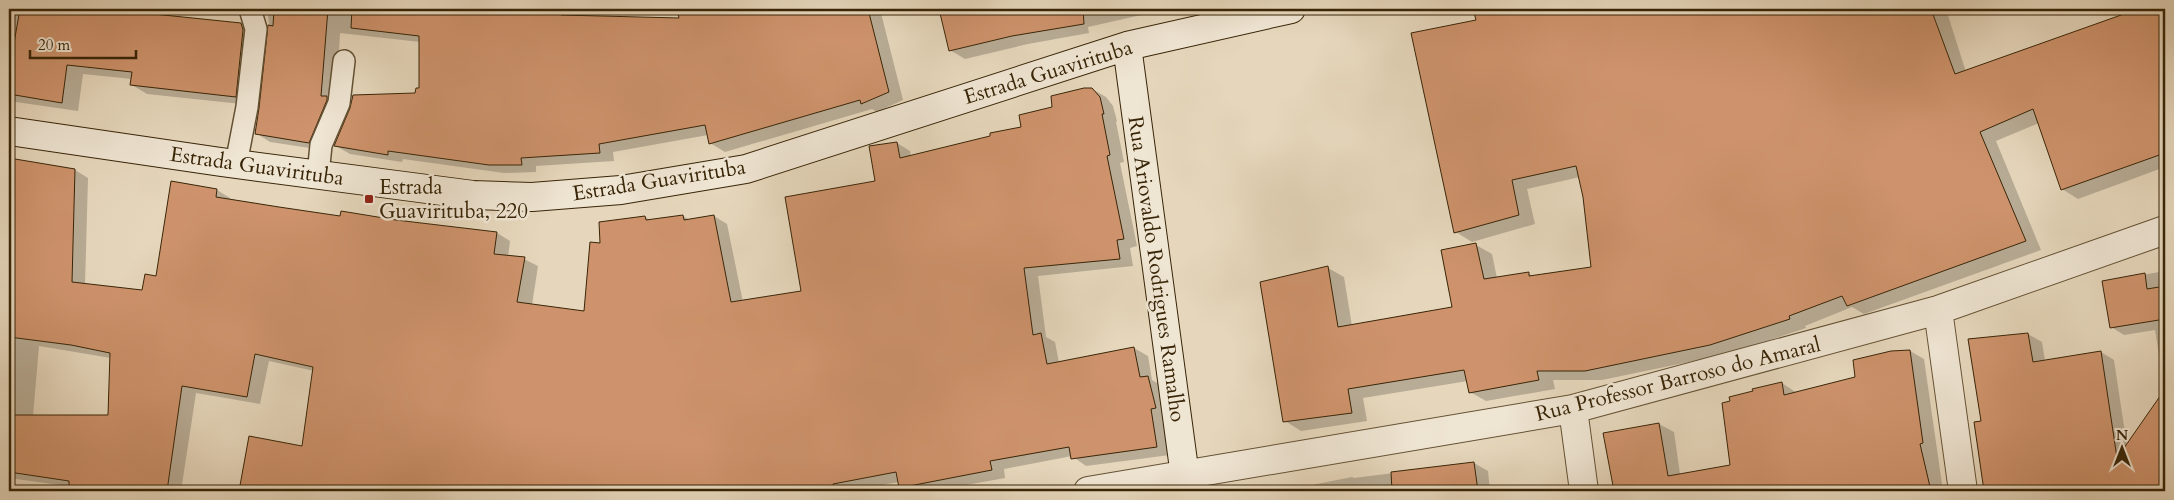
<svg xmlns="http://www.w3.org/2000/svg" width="2174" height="500" font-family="Cardo,serif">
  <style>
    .shadow { fill: #0003; fill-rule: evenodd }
    .building { fill: #ce936c; stroke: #382507 }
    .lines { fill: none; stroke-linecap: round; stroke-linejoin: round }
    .lane-casing { stroke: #645234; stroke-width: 24 }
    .street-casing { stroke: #645234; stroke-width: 30 }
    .secondary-casing { stroke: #382507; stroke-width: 30 }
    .lane { stroke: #efe5d3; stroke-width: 21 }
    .street { stroke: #efe5d3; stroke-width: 28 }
    .secondary { stroke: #efe5d3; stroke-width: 28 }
    .poi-dot { fill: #8f2418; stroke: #efe5d3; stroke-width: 2 }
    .labels { text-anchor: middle; stroke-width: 5; stroke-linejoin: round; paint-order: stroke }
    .street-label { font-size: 21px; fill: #382507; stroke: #efe5d3 }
    .poi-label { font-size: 21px; fill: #382507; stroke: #efe5d3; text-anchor: start }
  </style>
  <rect width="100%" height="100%" fill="#e6d7bc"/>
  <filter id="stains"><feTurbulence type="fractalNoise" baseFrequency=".004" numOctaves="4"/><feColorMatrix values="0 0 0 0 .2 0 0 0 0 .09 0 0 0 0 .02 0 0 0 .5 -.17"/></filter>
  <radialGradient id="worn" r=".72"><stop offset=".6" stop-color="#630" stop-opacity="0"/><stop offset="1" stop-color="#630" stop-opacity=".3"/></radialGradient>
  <!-- shadow -->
  <path class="shadow" d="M9 9H93L241 25 257 34 251 105 147 94 132 85V79L83 74 78 111 9 101Z
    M267 9H428L429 12 680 19 678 9H880L903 100 877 112 872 109 725 152 710 143 708 135 613 152 614 161 536 166V172L504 173 403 159 402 162 350 154 336 146 417 94 420 89V42L340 33 336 102 323 150 270 142 256 133 270 30Z
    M940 9H1168L1088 27 1089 33 1028 44 965 59 950 50Z
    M1474 9H1946L1966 72 2142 9H2165V167L2078 199 2062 189 2039 123 1996 141 2041 250 1864 314 1852 307 1805 326 1806 328 1727 354 1602 380H1553L1555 389 1486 401 1470 392 1468 381 1363 398 1367 421 1301 431 1285 421 1328 268 1344 277 1352 326 1453 308 1476 245 1492 254 1497 278 1528 273 1534 277 1593 268 1584 197 1580 177 1527 189 1535 224 1472 242 1456 232 1477 21Z
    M1092 89 1106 97 1113 106 1117 121 1116 122 1124 162 1120 163 1137 246 1130 248 1133 266 1038 276 1046 337 1055 342 1059 363 1134 348 1148 356 1152 380 1161 385 1170 455 1086 466 1072 456 1004 469 1005 478 933 491H908L900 487 899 482 848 491H246L241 488 303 448 314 371 269 361 260 404 196 393 181 491H82L74 487 9 478V159L75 170 88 178 85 285 143 292 157 278 217 190 230 198V201L341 218 497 233 510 241 508 257 524 259 538 266 532 305 585 312 601 244 645 217 650 220 683 216 690 220 714 216 727 224 743 302 803 292 876 182 897 143 910 151 911 157 1023 128 1054 108ZM39 346 111 358 109 416H33Z
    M2165 271V491H1985L1976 423H1982L1970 340 2028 334 2042 342 2045 361 2101 352 2114 360 2127 446 2165 392 2155 330 2124 335 2111 327 2103 282Z
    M1910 351 1924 359 1943 491H1615L1604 434 1659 424 1674 432 1680 474 1731 466 1782 383 1797 393 1857 378Z
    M1474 463 1488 471 1490 491H1292V489L1352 477 1354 478Z"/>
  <!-- building -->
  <path class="building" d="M20 9H105L241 23 243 30 236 97 130 85 132 72 67 65 62 103 9 94V42L14 43Z
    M274 9H328L321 96H327V100L309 143 255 134 259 108 268 25 273 26Z
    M352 9H550L560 10 561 15 679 18 677 9H868L889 92 861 104 860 100 709 144 705 125 599 144 600 153 521 158 522 165H489L388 151V155L334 146 350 108 353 95 415 93 416 88H419V36L351 28Z
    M939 9H1083L1084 24 1012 36 949 51Z
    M1473 9H1931L1955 74 2138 9H2165V153L2061 190 2033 109 1980 132 2026 241 1847 306 1842 296 1789 316 1790 319 1710 345 1585 371H1537L1539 380 1469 393 1464 370 1348 389 1352 413 1283 422 1260 282 1328 266 1338 327 1452 307 1441 250 1476 243 1484 279 1529 272V276L1591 267 1583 197 1576 166 1512 180 1519 215 1454 233 1411 33 1476 20Z
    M1084 88H1092L1100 97 1104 114H1102L1110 155 1107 156 1124 239 1117 240 1120 259 1024 268 1033 335 1041 333 1047 364 1134 347 1140 377 1148 376 1156 408 1151 409 1157 447 1071 459 1069 447 990 461 992 470 899 488 896 472 833 484 834 491H239L249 436 302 446 313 367 255 354 247 397 182 386 167 491H104L69 486V481L9 472V415H108L110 353 71 345 9 337V158L75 169 72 282 142 290 145 274 156 276 171 181 217 189 216 197 279 207 340 216 341 211 396 220 497 232 494 254 525 257 517 302 584 311 590 242 600 243 599 222 645 216 646 220 683 215 684 220 714 215 731 302 801 291 785 197 875 181 869 146 897 142 900 158 990 136V133L1021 127 1019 115 1052 107 1051 96Z
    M2145 273 2147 289 2165 286V319L2110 328 2102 281Z
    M2028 333 2033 362 2101 351 2117 458 2165 389V491H1984L1974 422 1981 421 1968 339Z
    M1910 350 1923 443 1920 444 1931 491H1614L1603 433 1659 423 1668 476 1730 465 1722 403 1730 401 1729 397 1753 391 1752 389 1782 382 1784 395 1855 377 1853 360 1891 351Z
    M1474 462 1478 491H1392L1391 472Z"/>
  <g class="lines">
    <!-- lane casing -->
    <g class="lane-casing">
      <path id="lane" d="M236 164 247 107 256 29 250 9
        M318 175 321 145 339 103 344 61"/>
    </g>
    <!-- street casing -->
    <g class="street-casing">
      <path id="street" d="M1938 310 1963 491
        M1573 409 1584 491
        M1088 491 1573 409 1938 310 2165 230"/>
    </g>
    <!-- secondary casing -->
    <g class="secondary-casing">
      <path id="secondary" d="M1127 46 1187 491
        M9 131 221 162 473 195 532 197 621 190 746 169 1127 46 1291 9"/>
    </g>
    <!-- lane -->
    <use href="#lane" class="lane"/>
    <!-- street -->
    <use href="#street" class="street"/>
    <!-- secondary -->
    <use href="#secondary" class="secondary"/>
  </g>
  <!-- markers -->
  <rect class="poi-dot" x="364" y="194" width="10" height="10" rx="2.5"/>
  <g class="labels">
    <!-- street labels -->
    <g class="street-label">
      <text transform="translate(1048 72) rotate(-17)" y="7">Estrada Guavirituba</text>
      <text transform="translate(257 166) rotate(8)" y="7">Estrada Guavirituba</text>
      <text transform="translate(659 180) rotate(-9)" y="7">Estrada Guavirituba</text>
      <text transform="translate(1157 269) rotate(82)" y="7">Rua Ariovaldo Rodrigues Ramalho</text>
      <text transform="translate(1678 379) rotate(-14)" y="7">Rua Professor Barroso do Amaral</text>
    </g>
    <!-- poi labels -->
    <g class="poi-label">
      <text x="379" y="194">Estrada<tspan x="379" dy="24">Guavirituba, 220</tspan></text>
    </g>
  </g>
  <!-- margin -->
  <rect width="2174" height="500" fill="none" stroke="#e6d7bc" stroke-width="30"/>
  <rect x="10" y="10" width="2154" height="480" fill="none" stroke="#382507" stroke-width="2.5"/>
  <rect x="15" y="15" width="2144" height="470" fill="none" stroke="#382507"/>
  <!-- north arrow -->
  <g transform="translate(2122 448)" stroke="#efe5d3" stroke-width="4" paint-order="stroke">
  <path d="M0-4L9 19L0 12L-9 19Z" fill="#382507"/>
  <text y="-8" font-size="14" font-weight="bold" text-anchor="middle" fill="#382507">N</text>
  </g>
  <!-- scale -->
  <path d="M30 50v8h106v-8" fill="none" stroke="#382507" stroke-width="2.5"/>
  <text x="38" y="50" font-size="15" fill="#382507" stroke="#efe5d3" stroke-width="4" paint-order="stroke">20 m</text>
  <rect width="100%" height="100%" filter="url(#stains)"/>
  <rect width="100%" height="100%" fill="url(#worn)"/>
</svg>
